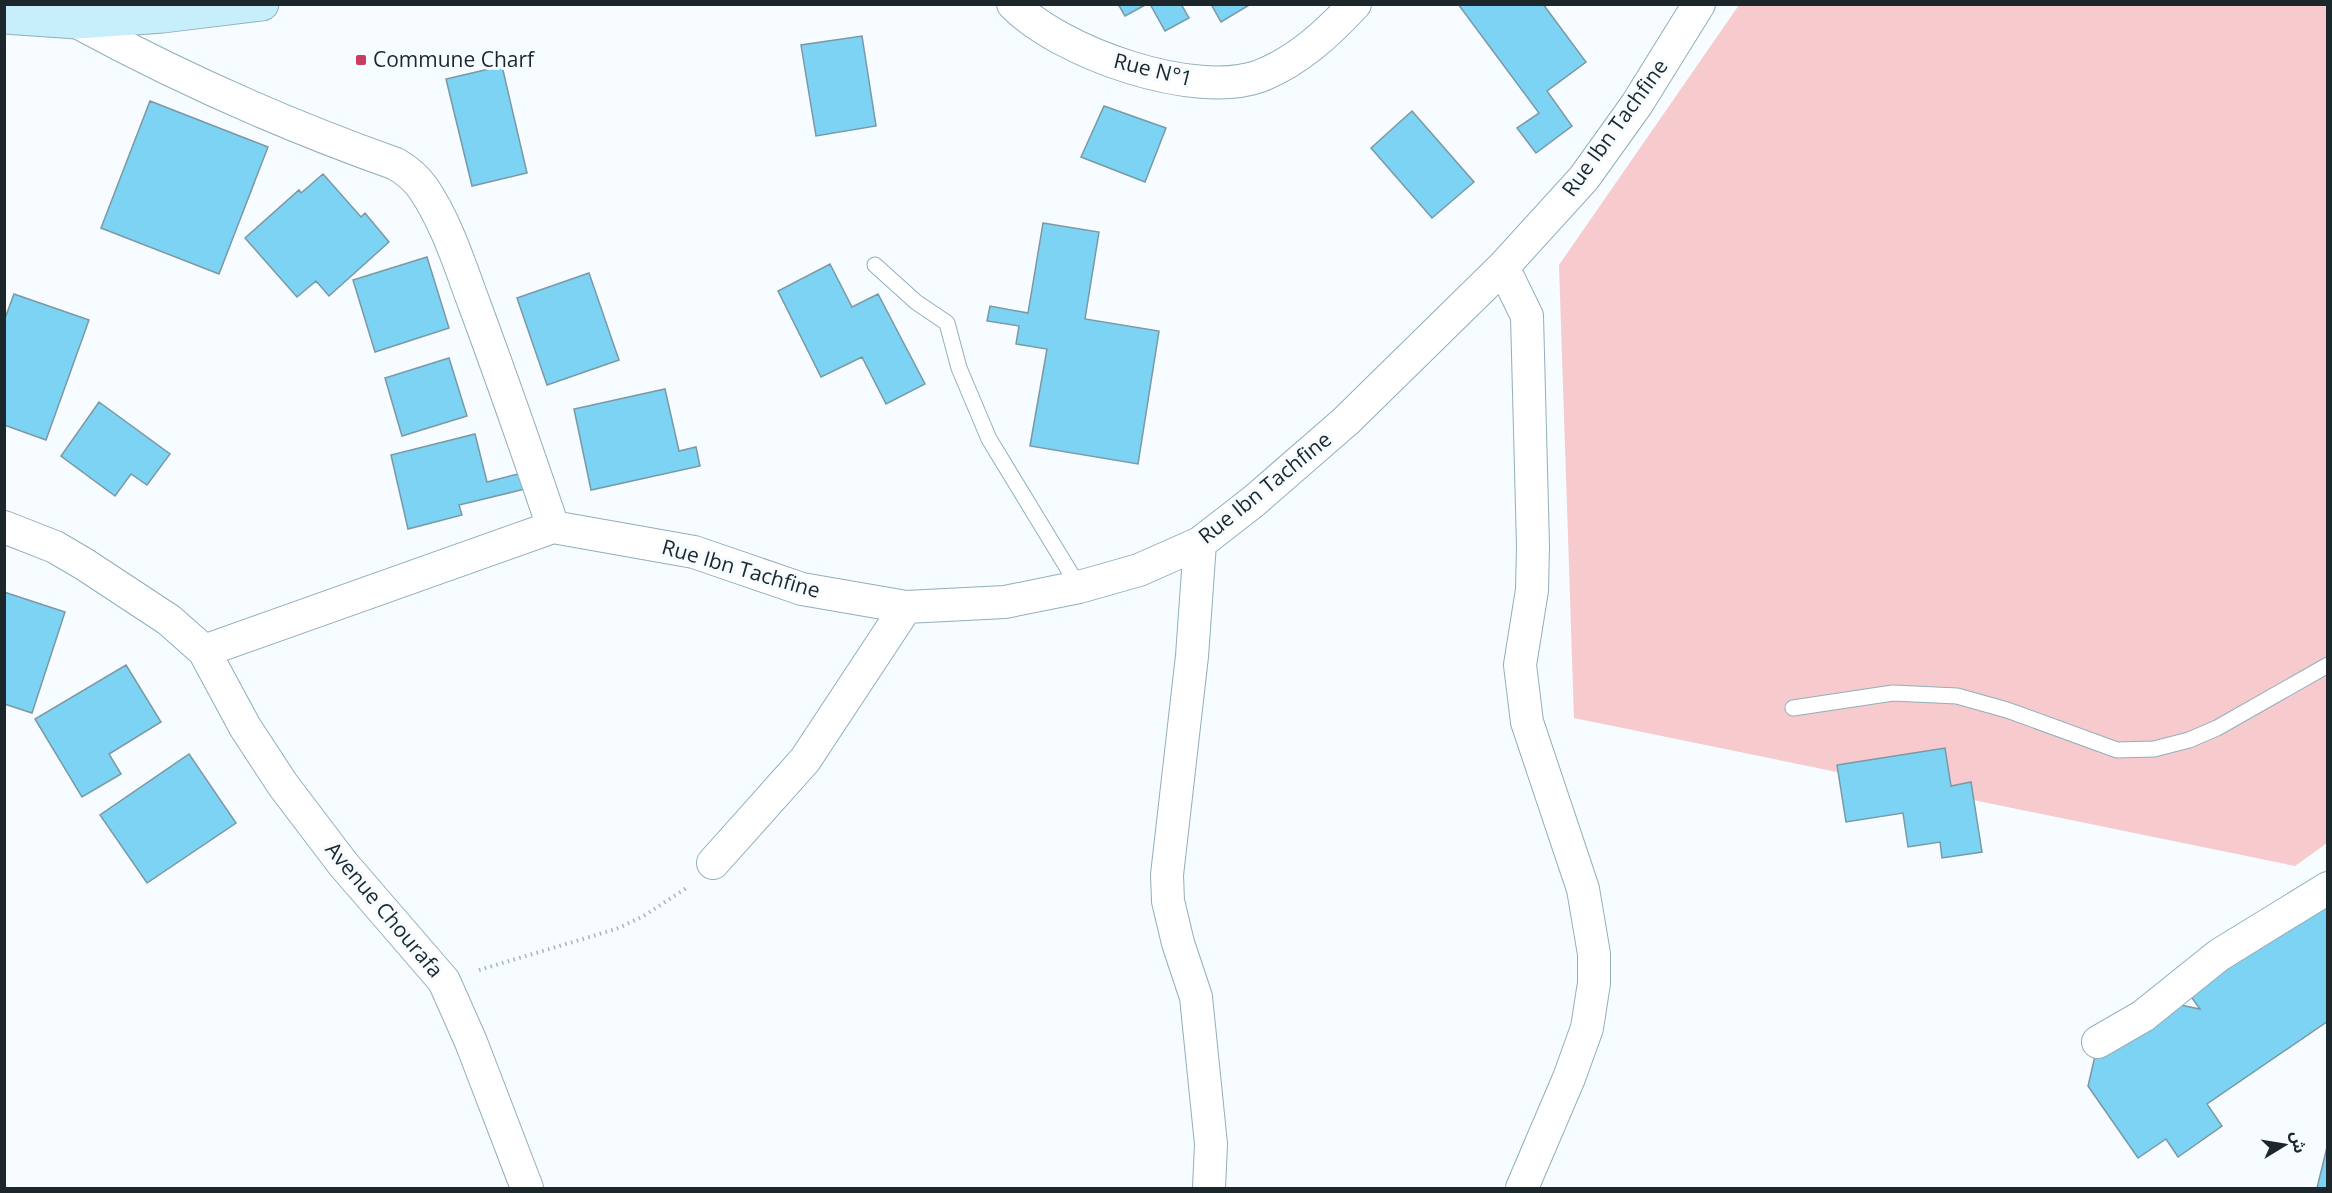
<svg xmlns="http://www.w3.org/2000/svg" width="2332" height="1193" font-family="'Open Sans','Noto Sans Arabic',sans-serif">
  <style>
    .green { fill: #f7cace }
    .building { fill: #7cd3f4; stroke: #7b98a4; stroke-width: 1.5 }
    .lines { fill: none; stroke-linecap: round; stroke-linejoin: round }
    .lane-casing { stroke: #91afbb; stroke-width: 17 }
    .street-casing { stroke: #91afbb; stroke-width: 34 }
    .secondary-casing { stroke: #91afbb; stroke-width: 35 }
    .path { stroke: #acb4b8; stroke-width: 4; stroke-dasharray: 1.5 4.5; stroke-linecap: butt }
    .lane { stroke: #fff; stroke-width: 15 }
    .street { stroke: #fff; stroke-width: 32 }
    .secondary { stroke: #c6eefb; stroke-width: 33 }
    .poi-dot { fill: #cb3b5d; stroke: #f6fcff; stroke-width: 2 }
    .labels { text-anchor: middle; stroke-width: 6; stroke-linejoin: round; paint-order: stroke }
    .poi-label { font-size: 21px; fill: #1b272b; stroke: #f6fcff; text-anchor: start }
    .street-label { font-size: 21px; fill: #1b272b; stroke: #f6fcff }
  </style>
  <rect width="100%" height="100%" fill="#f6fcff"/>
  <!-- green -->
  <path class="green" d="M1739 5H2327V843L2295 866 1574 718 1559 265Z"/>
  <!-- building -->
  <path class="building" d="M1118 4H1147L1125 16Z
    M1150 4H1181L1189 18 1165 31Z
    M1211 4H1251L1221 22Z
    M1458 4H1543L1586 62 1547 91 1572 126 1536 153 1517 128 1539 113Z
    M862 36 876 126 816 136 801 45Z
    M502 66 527 173 472 186 446 79Z
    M150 101 268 147 219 274 101 228Z
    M1104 106 1166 128 1145 182 1081 157Z
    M1412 111 1474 182 1432 218 1371 148Z
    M323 174 361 217 365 213 389 242 329 296 316 281 297 297 245 238 299 190 301 193Z
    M1043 223 1099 232 1085 319 1159 331 1138 464 1030 446 1047 349 1016 344 1019 326 987 321 990 306 1028 313Z
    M427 257 449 328 375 352 353 280Z
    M830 264 852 307 878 294 925 384 886 404 862 357 821 377 778 291Z
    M589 273 619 360 547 385 517 298Z
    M14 294 89 320 46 440 4 425V321Z
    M449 358 467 416 402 436 385 378Z
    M665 389 679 451 696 447 700 466 591 490 574 409Z
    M99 402 170 454 147 485 131 474 115 496 61 456Z
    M475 434 487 482 522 473 525 489 459 505 462 515 408 529 391 455Z
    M4 592 65 612 32 713 4 704Z
    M126 665 161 722 109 754 121 774 82 797 35 719Z
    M1945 748 1951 786 1971 782 1982 852 1942 858 1940 842 1908 847 1903 813 1846 822 1837 765Z
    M189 754 236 823 147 883 100 815Z
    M2328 900V1021L2207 1104 2222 1126 2178 1157 2166 1139 2138 1158 2088 1086 2095 1056 2171 1003 2200 1009 2187 991Z
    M2328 1143V1188H2317Z"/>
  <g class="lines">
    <!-- lane casing -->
    <g class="lane-casing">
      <path id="lane" d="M875 265 916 302 947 323 959 368 989 439 1079 587
        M1793 708 1893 693 1957 696 2007 710 2117 750 2154 749 2189 740 2217 728 2328 665"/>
    </g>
    <!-- street casing -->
    <g class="street-casing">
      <path id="street" d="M1013 4C1061 53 1195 100 1260 76 1298 61 1328 33 1355 4
        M77 22C180 78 286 125 396 164 406 170 416 178 423 188 447 223 460 266 475 306 502 379 528 453 553 527
        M1503 267 1527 316 1533 546 1532 590 1520 665 1527 722 1583 889 1594 954V983L1587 1028 1569 1078 1522 1188
        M4 527 55 547 84 564 169 620 204 651 245 727 283 785 343 864 444 981 471 1042 527 1188
        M1200 543 1192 656 1167 875 1168 901 1178 943 1196 997 1211 1144 1209 1188
        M204 651 553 527 694 552 802 589 906 607 1005 602 1079 587 1139 570 1200 543 1254 501 1346 421 1503 267 1584 178 1637 104 1699 4
        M713 863 805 760 906 607
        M2098 1042 2143 1016 2219 955 2328 888"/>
    </g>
    <!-- secondary casing -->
    <g class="secondary-casing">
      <path id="secondary" d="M4 17 77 22 163 16 262 4"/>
    </g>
    <!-- path -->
    <path class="path" d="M479 970 616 929 642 917 688 887"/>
    <!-- lane -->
    <use href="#lane" class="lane"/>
    <!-- street -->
    <use href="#street" class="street"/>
    <!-- secondary -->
    <use href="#secondary" class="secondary"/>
  </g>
  <!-- markers -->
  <rect class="poi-dot" x="355" y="54" width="12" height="12" rx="3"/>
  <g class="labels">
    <!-- poi labels -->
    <g class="poi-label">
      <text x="373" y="67">Commune Charf</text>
    </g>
    <!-- street labels -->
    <g class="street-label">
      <text transform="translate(1153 70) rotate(14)" y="7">Rue N°1</text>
      <text transform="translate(1615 128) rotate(-54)" y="7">Rue Ibn Tachfine</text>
      <text transform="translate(1265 488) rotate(-39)" y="7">Rue Ibn Tachfine</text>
      <text transform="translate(741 569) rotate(16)" y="7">Rue Ibn Tachfine</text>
      <text transform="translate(384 910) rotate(50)" y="7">Avenue Chourafa</text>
    </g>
  </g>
  <!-- border -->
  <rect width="2332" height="1193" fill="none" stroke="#1b272b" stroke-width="12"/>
  <!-- north arrow -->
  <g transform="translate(2284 1145) rotate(79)" stroke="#f6fcff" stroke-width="4.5" paint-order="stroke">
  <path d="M0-4.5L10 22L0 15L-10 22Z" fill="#1b272b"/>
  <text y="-9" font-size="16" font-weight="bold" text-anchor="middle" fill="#1b272b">ش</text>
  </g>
</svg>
